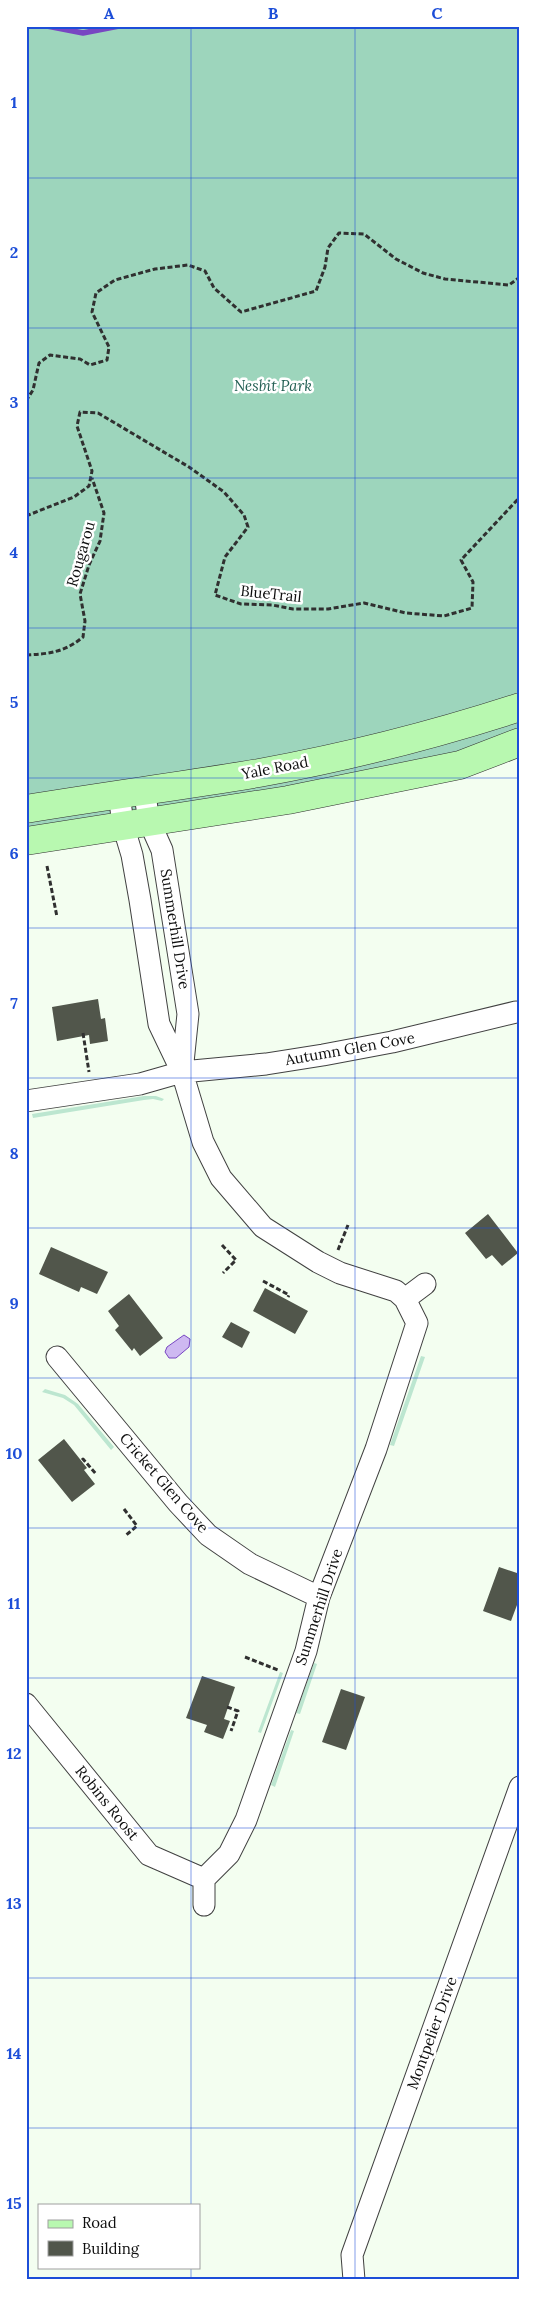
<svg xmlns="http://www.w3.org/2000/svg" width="546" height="2306" font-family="Lora,serif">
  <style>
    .green { fill: #bce6d0 }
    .forest { fill: #9dd5bc }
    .water { fill: #ceb9f1; stroke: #7846c2 }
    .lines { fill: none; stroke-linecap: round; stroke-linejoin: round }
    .stream { stroke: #7846c2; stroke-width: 5.5 }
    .building { fill: #51564b }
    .street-casing { stroke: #414141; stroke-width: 23 }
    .secondary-casing { stroke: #303030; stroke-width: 29 }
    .path { stroke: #303030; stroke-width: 3; stroke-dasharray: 5 2.5; stroke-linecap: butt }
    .street { stroke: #fff; stroke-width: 21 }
    .secondary { stroke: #b8f8b0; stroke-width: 28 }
    .grid { fill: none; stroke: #1d4ed8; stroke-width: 1; stroke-opacity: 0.55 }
    .labels { text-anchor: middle; stroke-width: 5; stroke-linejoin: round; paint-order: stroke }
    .park-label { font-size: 15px; font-style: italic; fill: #236054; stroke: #fff }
    .street-label { font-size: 15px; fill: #0e0e0e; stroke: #fff }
    .neatline { fill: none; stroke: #1d4ed8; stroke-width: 2 }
    .grid-label { font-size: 16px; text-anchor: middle; font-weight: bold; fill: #1d4ed8 }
  </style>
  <rect width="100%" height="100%" fill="#f3fef0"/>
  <!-- green -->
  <path class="green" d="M144 1096H156L164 1099 162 1101 153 1099 144 1100 33 1118 32 1114Z
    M421 1356 425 1357 394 1446 390 1445Z
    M45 1389 65 1395 78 1404 114 1447 111 1450 74 1405 63 1398 42 1392Z
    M314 1663 317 1664 300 1714 296 1713Z
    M280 1672 283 1673 261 1733 258 1732Z
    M291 1730 294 1731 275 1787 271 1785Z"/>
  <!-- forest -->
  <path class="forest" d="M26 26H520V746L26 847Z"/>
  <!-- water -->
  <path class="water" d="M184 1335 190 1339 189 1347 176 1358H169L165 1352 167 1347Z"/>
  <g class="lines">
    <!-- stream -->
    <path class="stream" d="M47 26 83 33 119 26"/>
  </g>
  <!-- building -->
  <path class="building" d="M98 999 101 1019 105 1018 108 1041 90 1044 89 1035 57 1041 52 1007Z
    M488 1214 518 1253 502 1266 492 1255 486 1259 465 1233Z
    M51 1247 108 1272 97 1294 81 1287 79 1292 39 1274Z
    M265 1288 308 1311 295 1334 253 1311Z
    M129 1294 163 1338 140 1356 134 1348 132 1351 115 1330 119 1326 108 1311Z
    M231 1322 250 1332 242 1348 222 1337Z
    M64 1439 87 1468 84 1470 95 1484 72 1502 38 1460Z
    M499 1567 520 1574V1597L511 1621 483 1611Z
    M202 1676 235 1687 224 1719 230 1721 223 1739 204 1732 207 1725 186 1718Z
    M341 1689 365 1697 346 1750 322 1742Z"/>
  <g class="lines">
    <!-- street casing -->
    <g class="street-casing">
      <path id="street" d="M144 789 149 821 162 850 188 1014 182 1072
        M119 793 123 825 132 855 140 900 159 1024 182 1072 203 1142 221 1178 263 1227 318 1262 340 1273 396 1291 405 1299 417 1323 376 1449 319 1597 306 1651 246 1820 229 1854 204 1879
        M26 1101 140 1084 182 1072 266 1064 323 1055 392 1042 516 1012
        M405 1299 425 1284
        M57 1357 178 1503 208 1535 250 1564 319 1597
        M26 1704 149 1855 204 1879
        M204 1879V1905
        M354 2280 352 2255 520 1787"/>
    </g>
    <!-- secondary casing -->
    <g class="secondary-casing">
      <path id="secondary" d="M26 809C104 796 181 786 259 773 347 757 434 735 520 707
        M26 841 288 800 460 765 520 742"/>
    </g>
    <!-- path -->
    <path class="path" d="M26 401 33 390 39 363 50 355 80 359 90 365 107 360 109 347 92 312 96 293 115 280 155 269 188 265 205 271 214 288 241 312 316 291 325 267 328 248 339 233 364 234 396 259 423 273 445 279 509 285 520 277
      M26 516 74 497 89 486 92 471 77 426 80 412 98 413 189 467 224 492 244 515 248 527 225 557 215 595 241 604 272 605 293 609H328L364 603 406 613 444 616 472 608 473 582 461 560 520 497
      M26 655C49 654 65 652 83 637L85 621 80 594 89 565 100 541 104 513 92 478
      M47 866 57 917
      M83 1033 89 1072
      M222 1245 236 1260 223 1273
      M338 1250 348 1225
      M263 1281 289 1295 288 1297
      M26 1415V1418
      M82 1460 83 1459 96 1474
      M124 1509 137 1526 125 1536
      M245 1657 278 1670
      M227 1707 238 1711 231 1731"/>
    <!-- street -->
    <use href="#street" class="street"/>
    <!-- secondary -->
    <use href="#secondary" class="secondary"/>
  </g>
  <!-- grid -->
  <path class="grid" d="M191 26V2205M355 26V2280M26 178H520M26 328H520M26 478H520M26 628H520M26 778H520M26 928H520M26 1078H520M26 1228H520M26 1378H520M26 1528H520M26 1678H520M26 1828H520M26 1978H520M26 2128H520M191 2267V2280"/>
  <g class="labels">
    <!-- park labels -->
    <g class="park-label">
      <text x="273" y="391">Nesbit Park</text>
    </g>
    <!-- street labels -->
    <g class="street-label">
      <text transform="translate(81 554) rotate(-74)" y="5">Rougarou</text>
      <text transform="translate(271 594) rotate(6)" y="5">BlueTrail</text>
      <text transform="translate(275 768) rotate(-11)" y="5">Yale Road</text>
      <text transform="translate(175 929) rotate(81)" y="5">Summerhill Drive</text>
      <text transform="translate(350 1049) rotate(-10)" y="5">Autumn Glen Cove</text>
      <text transform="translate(164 1483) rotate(49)" y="5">Cricket Glen Cove</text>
      <text transform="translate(319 1607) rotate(-72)" y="5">Summerhill Drive</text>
      <text transform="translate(107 1803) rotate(51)" y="5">Robins Roost</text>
      <text transform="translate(432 2033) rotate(-70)" y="5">Montpelier Drive</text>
    </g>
  </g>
  <!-- border -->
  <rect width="546" height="2306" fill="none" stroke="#ffffff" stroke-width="55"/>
  <!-- legend -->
  <rect x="38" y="2204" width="162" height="65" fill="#ffffff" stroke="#9f9f9f"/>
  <rect x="48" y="2220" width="25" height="8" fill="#b8f8b0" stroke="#9f9f9f"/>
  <text x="82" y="2228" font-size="15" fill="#0e0e0e">Road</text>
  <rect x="48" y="2241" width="25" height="15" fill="#51564b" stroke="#9f9f9f"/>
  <text x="82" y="2254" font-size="15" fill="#0e0e0e">Building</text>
  <rect x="28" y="28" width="490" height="2250" class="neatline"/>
  <g class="grid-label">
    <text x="109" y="19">A</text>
    <text x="273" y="19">B</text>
    <text x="437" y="19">C</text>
    <text x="14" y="108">1</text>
    <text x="14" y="258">2</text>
    <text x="14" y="408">3</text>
    <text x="14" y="558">4</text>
    <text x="14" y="708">5</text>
    <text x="14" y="859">6</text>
    <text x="14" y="1009">7</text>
    <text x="14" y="1159">8</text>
    <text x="14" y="1309">9</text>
    <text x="14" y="1459">10</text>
    <text x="14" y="1609">11</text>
    <text x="14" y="1759">12</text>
    <text x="14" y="1909">13</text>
    <text x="14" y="2059">14</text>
    <text x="14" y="2209">15</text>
  </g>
</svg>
